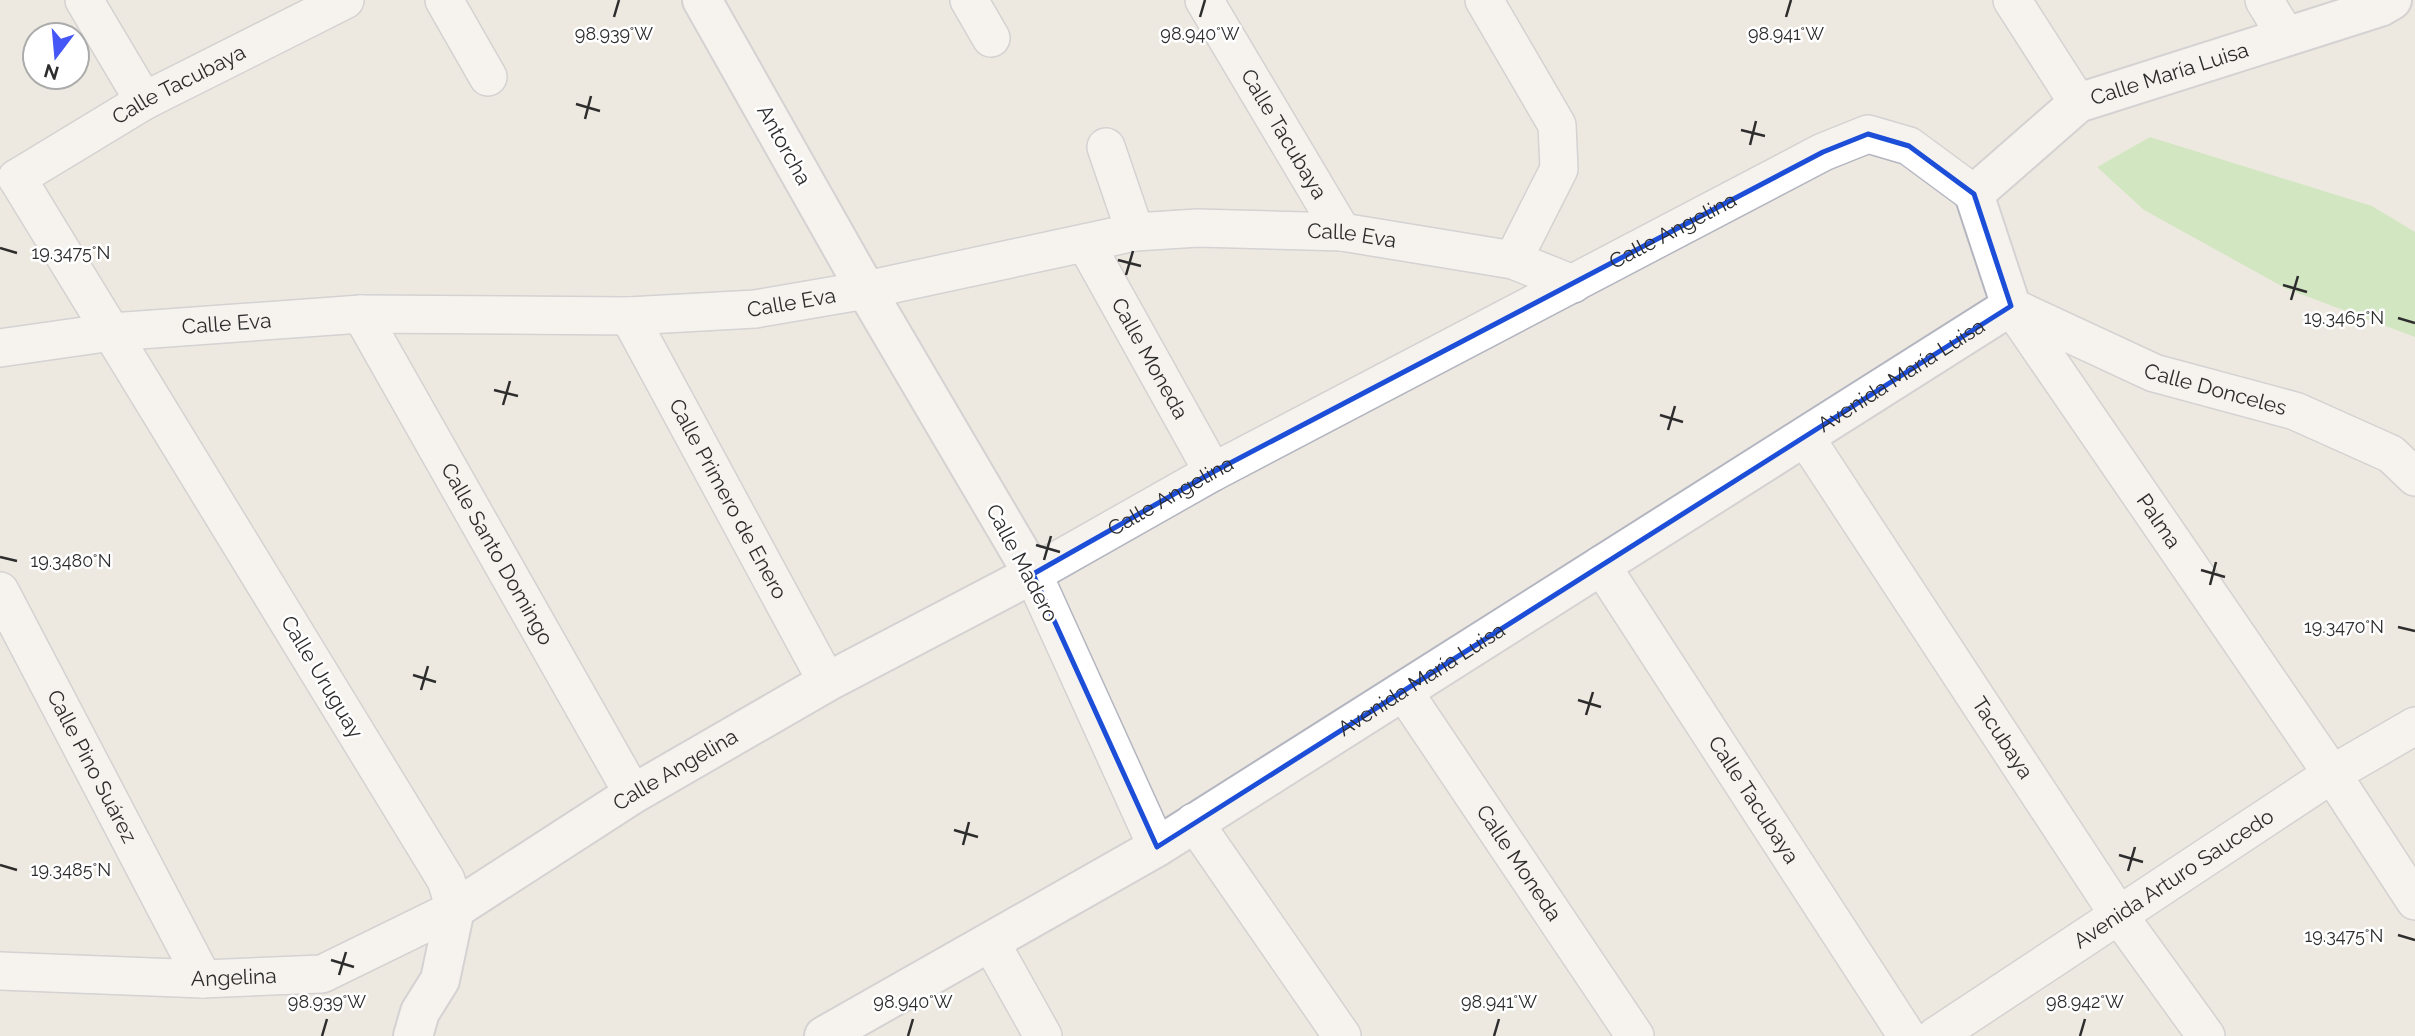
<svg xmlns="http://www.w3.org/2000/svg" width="2415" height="1036" font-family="Raleway,sans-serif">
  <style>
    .green { fill: #b0e39e }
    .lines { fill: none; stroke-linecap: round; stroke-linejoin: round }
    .street-casing { stroke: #b3b5c0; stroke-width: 40 }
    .secondary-casing { stroke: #b3b5c0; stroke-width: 42 }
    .street { stroke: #fff; stroke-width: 37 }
    .secondary { stroke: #fff; stroke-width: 38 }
    .marked { fill: none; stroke: #1d4ed8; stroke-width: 5; stroke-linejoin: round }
    .ticks { fill: none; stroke: #2d2d2d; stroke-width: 2.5 }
    .labels { text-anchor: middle; stroke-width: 5; stroke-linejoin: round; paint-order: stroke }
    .street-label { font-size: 21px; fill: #2d2d2d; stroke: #fff }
    .ticks-label { font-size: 18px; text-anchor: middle; fill: #2d2d2d; stroke: #fff; stroke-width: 5; stroke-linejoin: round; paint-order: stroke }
  </style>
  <rect width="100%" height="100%" fill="#eee9e0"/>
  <!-- green -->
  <path class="green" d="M2150 137 2372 206 2415 232V337L2285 288 2144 210 2097 167Z"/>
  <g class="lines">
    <!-- street casing -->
    <g class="street-casing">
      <g id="street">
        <path d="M84 0 144 101"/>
        <path d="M444 0 488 77"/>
        <path d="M969 0 991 38"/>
        <path id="s1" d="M1204 0 1342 232"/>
        <path d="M1484 0 1557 125 1559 169 1513 260"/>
        <path d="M2012 0 2078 103"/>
        <path d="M2264 0 2286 36"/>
        <path d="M1106 147 1135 232"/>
        <path id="s2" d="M17 178 144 101 345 0"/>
        <path id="s3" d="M1086 244 1213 472"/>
        <path id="s4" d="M2011 306 2332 774 2415 901"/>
        <path id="s5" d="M2012 307 2154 373 2295 411 2391 454 2415 477"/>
        <path id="s6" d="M361 314 633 794"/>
        <path id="s7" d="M629 316 827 682"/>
        <path id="s8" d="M0 348 112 332 361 314 629 316 755 309 866 290 1135 232 1198 228 1342 232 1513 260 1573 284"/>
        <path id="s9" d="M1805 437 2120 917 2206 1036"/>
        <path id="s10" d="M1601 565 1907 1036"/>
        <path id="s11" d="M0 591 203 979"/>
        <path id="s12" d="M1404 692 1635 1036"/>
        <path d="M1194 822 1342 1036"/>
        <path id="s13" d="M1157 847 1033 574 1213 472 1823 152 1868 134 1909 146 1974 194"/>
        <path d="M991 943 1043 1036"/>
        <path id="s14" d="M0 971 203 979 322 974 455 909 446 880 17 178"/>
        <path id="s15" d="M1936 1036 2332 774 2415 726"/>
      </g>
    </g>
    <!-- secondary casing -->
    <g class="secondary-casing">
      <g id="secondary">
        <path id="s16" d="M413 1036 420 1012 440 980 455 909 633 794 827 682 1033 574 866 290 702 0"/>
        <path id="s17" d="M824 1036 1157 847 2011 306 1974 194 2078 103 2380 7 2392 0"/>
      </g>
    </g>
    <!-- street -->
    <use href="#street" class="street"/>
    <!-- secondary -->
    <use href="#secondary" class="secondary"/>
  </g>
  <!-- marked area -->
  <path d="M0 0H2415V1036H0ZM1868 134 1909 146 1974 194 2011 306 1157 847 1033 574 1213 472 1823 152Z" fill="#eee9e0" fill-opacity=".55" fill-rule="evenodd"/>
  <path class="marked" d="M1868 134 1909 146 1974 194 2011 306 1157 847 1033 574 1213 472 1823 152Z"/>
  <!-- ticks -->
  <path class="ticks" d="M614 17 619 0M1200 17 1205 0M1786 17 1791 0M576 104 600 111M585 119 591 96M1741 130 1765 136M1750 145 1756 121M0 248 17 253M1118 260 1141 266M1126 275 1133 251M2283 285 2307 292M2291 300 2298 276M2398 318 2415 323M494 390 518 396M503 405 510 381M1660 415 1683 422M1668 430 1675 406M1036 545 1060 552M0 557 17 561M1044 560 1051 536M2201 570 2225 577M2210 585 2216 562M2398 627 2415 631M413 675 436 682M421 690 428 666M1578 700 1601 707M1586 715 1593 692M954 830 978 837M963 845 969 822M2119 855 2143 862M0 865 17 870M2128 871 2135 847M2398 935 2415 940M331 960 354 967M339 975 346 952M322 1036 327 1019M908 1036 913 1019M1494 1036 1499 1019M2080 1036 2085 1019"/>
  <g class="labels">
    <!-- street labels -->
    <g class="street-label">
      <text dy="7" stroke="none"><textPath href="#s17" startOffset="1746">Calle María Luisa</textPath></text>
      <text dy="7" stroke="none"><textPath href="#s2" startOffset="187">Calle Tacubaya</textPath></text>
      <text dy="7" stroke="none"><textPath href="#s1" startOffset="156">Calle Tacubaya</textPath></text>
      <text transform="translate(784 145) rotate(61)" y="7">Antorcha</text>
      <text dy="7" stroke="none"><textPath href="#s13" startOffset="1026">Calle Angelina</textPath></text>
      <text dy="7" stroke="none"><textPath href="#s8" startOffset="1362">Calle Eva</textPath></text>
      <text dy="7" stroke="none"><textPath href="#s8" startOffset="794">Calle Eva</textPath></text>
      <text dy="7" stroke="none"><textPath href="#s8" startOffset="228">Calle Eva</textPath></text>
      <text dy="7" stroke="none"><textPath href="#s3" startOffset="131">Calle Moneda</textPath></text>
      <text dy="7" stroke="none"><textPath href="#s17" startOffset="1264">Avenida María Luisa</textPath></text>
      <text dy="7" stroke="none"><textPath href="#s5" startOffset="220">Calle Donceles</textPath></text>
      <text dy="7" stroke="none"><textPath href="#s13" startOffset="458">Calle Angelina</textPath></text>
      <text dy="7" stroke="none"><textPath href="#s7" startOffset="208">Calle Primero de Enero</textPath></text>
      <text dy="7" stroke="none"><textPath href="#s4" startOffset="261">Palma</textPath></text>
      <text dy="7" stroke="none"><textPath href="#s6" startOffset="276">Calle Santo Domingo</textPath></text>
      <text transform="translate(1022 563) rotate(62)" y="7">Calle Madero</text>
      <text transform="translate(322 677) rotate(59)" y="7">Calle Uruguay</text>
      <text dy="7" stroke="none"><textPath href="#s17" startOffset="696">Avenida María Luisa</textPath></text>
      <text dy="7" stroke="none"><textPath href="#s9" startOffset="360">Tacubaya</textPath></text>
      <text dy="7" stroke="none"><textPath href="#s11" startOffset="198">Calle Pino Suárez</textPath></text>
      <text dy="7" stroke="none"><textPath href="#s16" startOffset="396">Calle Angelina</textPath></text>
      <text dy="7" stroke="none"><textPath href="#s10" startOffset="280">Calle Tacubaya</textPath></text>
      <text dy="7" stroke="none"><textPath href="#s12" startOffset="206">Calle Moneda</textPath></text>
      <text dy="7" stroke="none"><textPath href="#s15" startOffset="285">Avenida Arturo Saucedo</textPath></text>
      <text dy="7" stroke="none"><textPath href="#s14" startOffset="234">Angelina</textPath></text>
    </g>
  </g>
  <g class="ticks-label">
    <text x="614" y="40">98.939°W</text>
    <text x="1200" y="40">98.940°W</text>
    <text x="1786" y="40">98.941°W</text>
    <text x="71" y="259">19.3475°N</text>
    <text x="2344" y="324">19.3465°N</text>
    <text x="71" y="567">19.3480°N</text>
    <text x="2344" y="633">19.3470°N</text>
    <text x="71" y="876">19.3485°N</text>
    <text x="2344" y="942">19.3475°N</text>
    <text x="327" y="1008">98.939°W</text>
    <text x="913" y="1008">98.940°W</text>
    <text x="1499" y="1008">98.941°W</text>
    <text x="2085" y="1008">98.942°W</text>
  </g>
  <!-- north arrow -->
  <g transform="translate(56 56) rotate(196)"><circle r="33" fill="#ffffff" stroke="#ababab" stroke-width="2"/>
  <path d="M0-5L12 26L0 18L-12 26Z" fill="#4557f6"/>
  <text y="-10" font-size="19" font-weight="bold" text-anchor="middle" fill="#2d2d2d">N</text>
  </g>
</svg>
